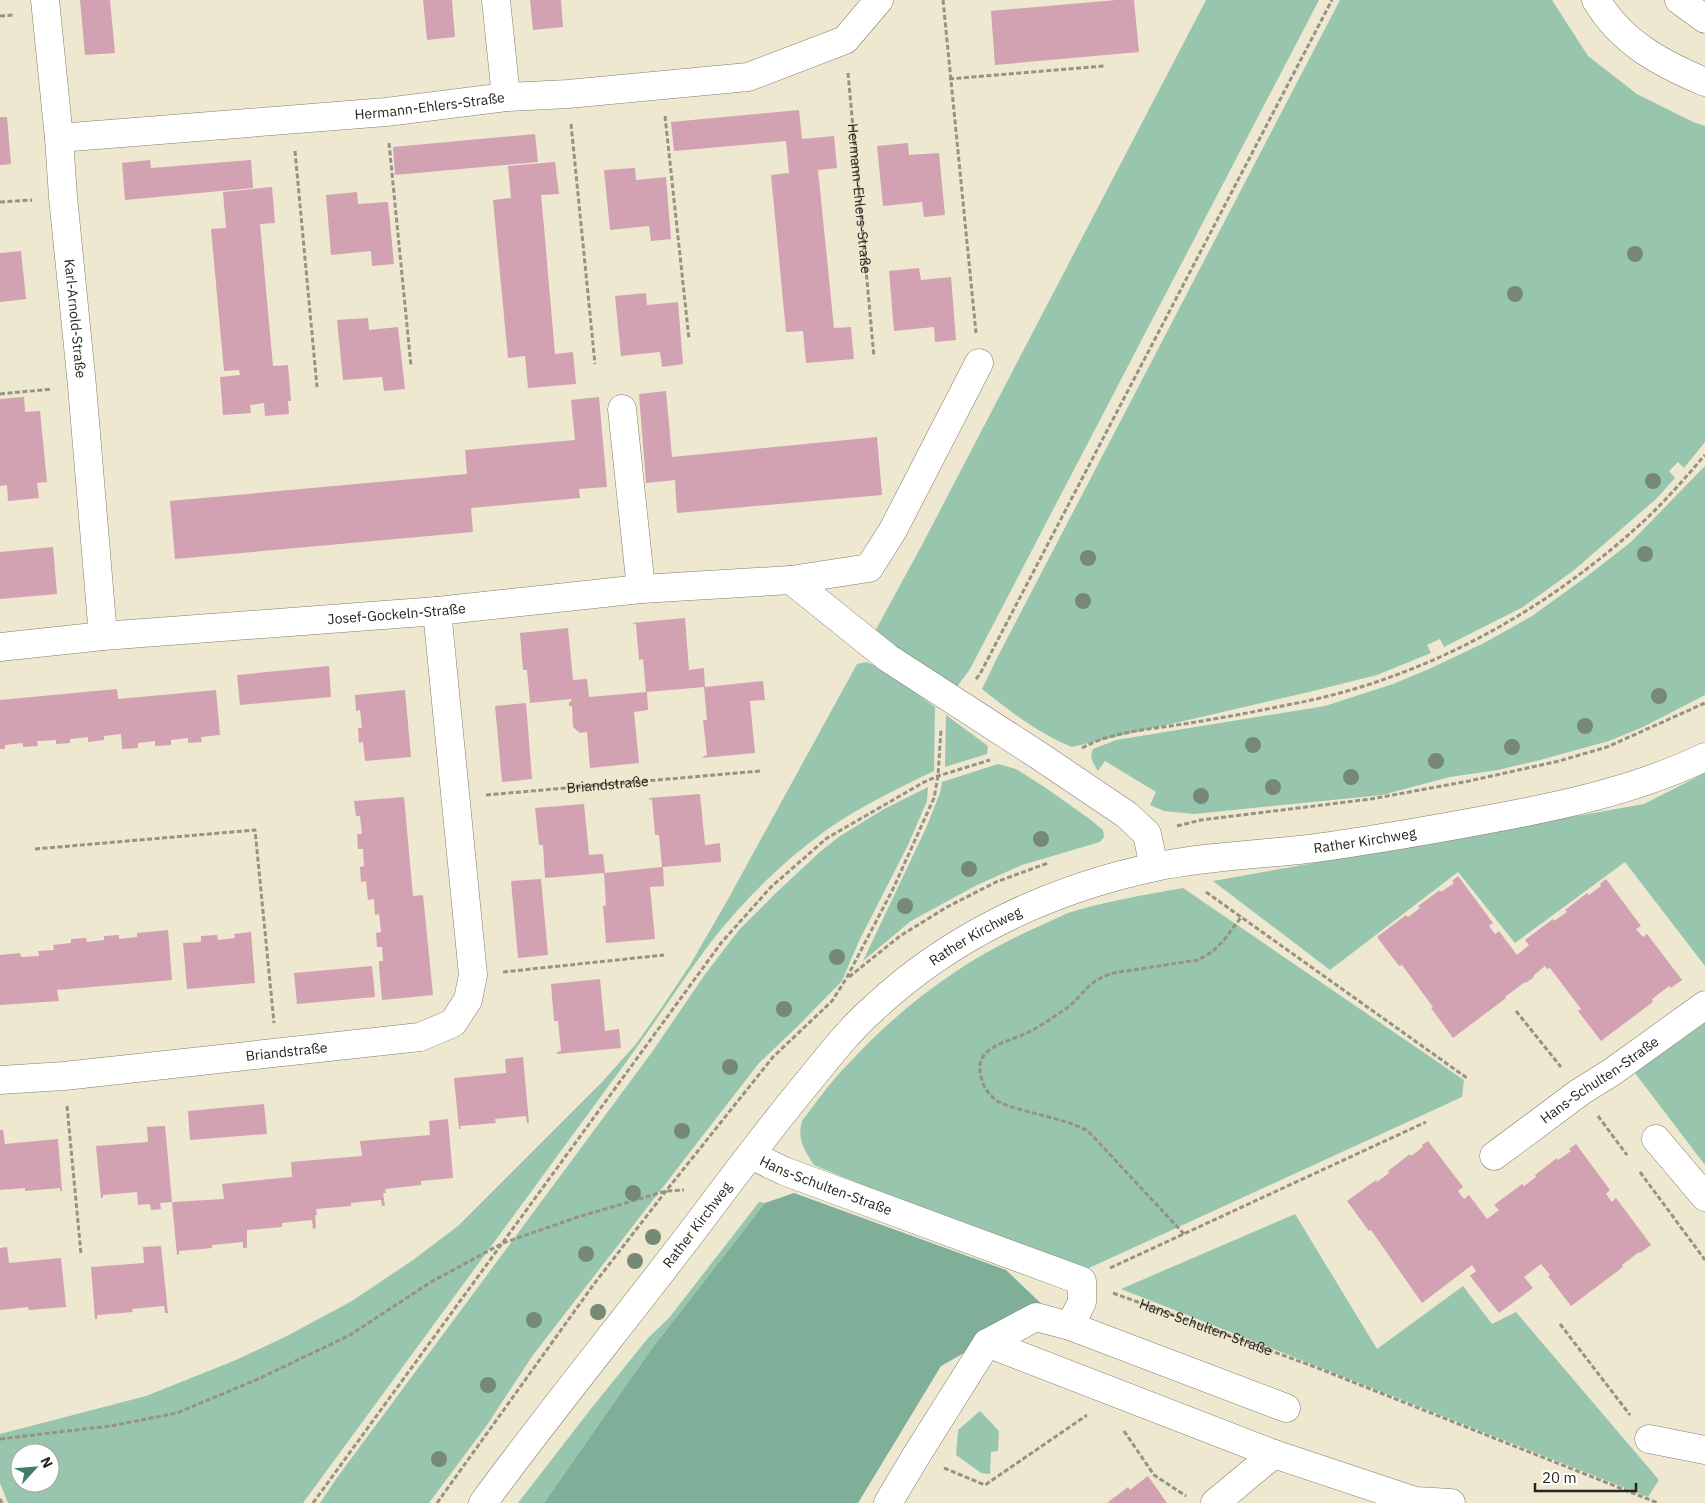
<svg xmlns="http://www.w3.org/2000/svg" width="1705" height="1503" font-family="'IBM Plex Sans',sans-serif">
  <style>
    .green { fill: #98c5ae; fill-rule: evenodd }
    .forest { fill: #7faf98 }
    .building { fill: #d2a1b2 }
    .lines { fill: none; stroke-linecap: round; stroke-linejoin: round }
    .minor-casing { stroke: #827d68; stroke-width: 29 }
    .major-casing { stroke: #827d68; stroke-width: 29 }
    .path { stroke: #979282; stroke-width: 3; stroke-dasharray: 5 2.5; stroke-linecap: butt }
    .minor { stroke: #fff; stroke-width: 28 }
    .major { stroke: #fff; stroke-width: 28 }
    .tree { fill: #758975 }
    .labels { text-anchor: middle; stroke-width: 5; stroke-linejoin: round; paint-order: stroke }
    .street-label { font-size: 14px; fill: #27241c; stroke: #fff }
  </style>
  <rect width="100%" height="100%" fill="#eee8d1"/>
  <!-- green -->
  <path class="green" d="M1206 0H1319L970 669 954 691 874 633 922 545Z
    M1340 0H1552L1588 56 1637 94 1693 122 1705 126V442L1684 468 1678 462 1669 471 1675 478 1656 499 1573 571 1523 607 1444 647 1440 639 1427 645 1431 653 1377 675 1309 692 1072 747C1039 734 1010 711 982 689L997 658Z
    M1705 466V695L1643 727 1609 741 1540 760 1498 770 1450 777 1382 795 1194 814 1164 811 1150 805 1156 792 1105 761 1098 771C1093 763 1089 758 1093 749L1116 740 1325 706 1393 684 1429 669 1484 643 1532 616 1586 577 1631 542Z
    M866 662 881 668 935 707 934 771C897 789 859 807 825 831 782 862 743 901 711 942 676 989 645 1038 610 1084L303 1503H8L0 1483V1434L146 1396 236 1360 285 1337 352 1301 413 1260 458 1226 602 1082 636 1044 660 1010 690 965 727 901 857 664ZM20 1453H50V1483H20Z
    M946 715 988 746 987 754 945 767Z
    M998 764 1016 769 1046 788 1091 820 1103 830 1104 837 1100 842 1022 865 977 885 911 921 863 961 926 828 940 793 942 782Z
    M1705 773V966L1625 862 1515 943 1458 872 1330 970 1213 881 1644 804Z
    M928 787 927 801 908 845 859 941 842 981 800 1024 759 1063 533 1355 487 1425 429 1503H320L336 1479 652 1052 706 973 739 930 778 891 821 851 840 836 884 809Z
    M1183 888 1464 1080 1462 1097 1076 1274 814 1165C804 1149 797 1140 802 1121 817 1101 832 1080 850 1062 902 1006 963 960 1033 929 1045 924 1056 918 1068 913 1106 901 1144 895 1183 888Z
    M1705 1022V1165L1635 1073Z
    M759 1202 765 1203 650 1351 544 1503H518L590 1410 648 1338 669 1318Z
    M1295 1214 1377 1349 1463 1286 1492 1324 1516 1312 1659 1480 1648 1497 1121 1289Z
    M980 1411 999 1431 998 1451 991 1452 990 1474 981 1473 956 1455 958 1430Z"/>
  <!-- forest -->
  <path class="forest" d="M794 1193 1006 1270 1052 1314 1028 1317 941 1366 858 1503H544L650 1351 765 1203Z"/>
  <!-- building -->
  <path class="building" d="M80 0H110L115 53 85 55Z
    M423 0H452L455 37 427 40Z
    M530 0H561L563 27 533 30Z
    M1116 0H1134L1139 52 995 65 991 11Z
    M799 110 802 139 834 136 837 168 818 170 834 328 851 327 854 359 806 363 803 331 786 332 771 175 789 173 786 141 674 151 671 122Z
    M0 117H7L11 164 0 165Z
    M535 134 538 162 395 175 393 147Z
    M908 143 909 155 939 153 945 215 924 217 922 202 883 206 877 146Z
    M150 160 151 168 251 160 253 188 125 200 122 163Z
    M555 162 559 194 541 195 544 227 555 354 573 352 576 384 528 388 525 356 508 358 493 200 511 198 508 166Z
    M635 168 636 180 666 177 671 239 651 241 649 226 610 230 604 170Z
    M272 187 275 223 260 224 273 366 288 365 291 401H288L289 414 265 416 264 403 250 405 251 413 223 415 220 377 240 375 239 370 224 371 211 229 226 228 223 192Z
    M357 192 358 204 388 202 394 264 372 266 371 251 331 255 326 195Z
    M21 251 26 299 0 302V253Z
    M919 268 921 280 951 277 956 340 935 342 934 327 894 331 889 271Z
    M646 293 647 305 678 302 683 364 662 367 660 352 621 356 615 296Z
    M368 318 369 330 398 327 405 389 384 391 382 377 343 380 337 320Z
    M666 391 672 457 877 437 882 495 677 513 675 480 646 483 639 394Z
    M24 397 25 412 40 411 47 482 37 483 39 498 8 501 7 485 0 486V399Z
    M599 397 607 487 579 489 580 498 471 508 473 532 175 559 170 501 467 474 465 450 575 440 571 400Z
    M53 547 57 594 0 599V552Z
    M685 618 689 670 704 668 705 687 763 681 765 700 750 701 755 753 701 758 707 755 703 720H707L704 687 646 692 643 659 639 660 636 624 631 623Z
    M568 628 573 680 587 679 589 697 647 692 648 710 634 712 639 763 590 768 587 732 580 733 573 727 572 706H569V702H571V699L530 703 527 670H523L520 633Z
    M329 666 331 697 240 705 237 675Z
    M117 689 118 699 216 690 220 735 201 737 202 742 188 743V738L171 740V745L155 746V741L138 743V748L122 749 121 734 104 736V740L88 742V737L70 739V743L56 744V740L37 741 38 746 23 747V743L5 745V749H0V700Z
    M405 690 411 757 365 761 363 742 359 743 358 728H362L360 710 356 711 355 695Z
    M526 703 532 779 502 782 495 706Z
    M700 794 705 845 720 843 721 862 663 867 664 886 650 887 655 939 606 943 603 906 606 905 604 873 545 878 543 845H539L535 808 584 804 589 855 603 854 605 873 662 867 659 835H655L652 799 649 800V798Z
    M404 797 413 896 423 895 433 995 382 1000 379 966V961H383L382 947H377L376 933 381 932 379 914 375 915 374 899 368 900 366 881 361 882 360 867 364 866 363 849H358L357 834H362L360 816H356L354 801Z
    M1458 876 1493 923 1489 926 1495 934 1499 931 1517 955 1529 945 1525 940 1553 919 1554 921 1567 912 1565 910 1587 893 1589 895 1601 886 1600 884 1606 879 1641 926 1636 929 1643 937 1647 934 1682 980 1671 988 1669 986 1652 999 1653 1002 1601 1041 1578 1011 1581 1009 1550 968 1547 969 1545 966 1533 976 1534 977 1526 983 1525 982 1505 997 1506 998 1453 1038 1431 1008 1433 1007 1402 965 1399 966 1377 937 1406 915 1408 917 1420 908 1418 906 1440 890 1441 892 1454 883 1452 881Z
    M541 879 548 955 518 958 511 881Z
    M168 930 172 980 57 990 59 1001 0 1005V955L20 953 21 957 39 956 38 951 54 950 53 945 71 943V939L86 938 87 942 104 940V936L119 935V939L137 937V933Z
    M251 932 255 983 187 989 183 943 201 942V936L217 935 218 940 235 938 234 934Z
    M372 966 375 997 297 1004 294 973Z
    M600 979 605 1031 619 1029 621 1048 557 1054V1052L561 1051 558 1021H554L551 984Z
    M523 1057 529 1123H527L526 1116 495 1119 496 1123 460 1126 461 1129H459L454 1078 506 1073 505 1059Z
    M264 1104 267 1134 190 1140 188 1111Z
    M448 1119 453 1178 421 1181V1185L385 1189 386 1193H383L385 1206H382L381 1200 351 1203V1206L316 1209 317 1215H315L316 1228 313 1229 312 1220 282 1223V1227L247 1230V1248H243V1242L212 1245V1248L179 1251V1254L177 1255 172 1202 160 1203 161 1209 151 1210 150 1204 138 1205 137 1192 103 1195V1198H101L96 1146 148 1142 147 1127 165 1126 172 1202 224 1199 222 1184 292 1177 291 1162 362 1156 360 1141 430 1135 429 1121Z
    M0 1130H3L5 1144 58 1139 62 1191H60V1188L25 1191V1188L0 1190Z
    M1428 1141 1463 1187 1458 1191 1460 1194 1464 1199 1469 1195 1487 1219 1499 1210 1494 1205 1522 1184 1524 1186 1536 1177 1535 1175 1557 1158 1558 1160 1571 1151 1569 1149 1576 1144 1610 1190 1606 1194 1612 1202 1616 1198 1651 1245 1640 1253 1639 1252 1622 1265 1623 1267 1571 1306 1548 1276 1550 1275 1541 1264 1524 1277 1533 1288 1499 1313 1470 1276 1476 1271 1472 1265 1422 1303 1371 1230 1369 1231 1347 1201 1376 1180 1377 1182 1389 1173 1388 1171 1410 1154 1411 1156 1423 1147 1422 1145Z
    M161 1246 168 1313H165L164 1306 132 1309 133 1312 97 1315V1319H95L91 1267 144 1263 143 1247Z
    M7 1247 9 1263 61 1258 66 1307 29 1310 28 1307 0 1310V1248Z
    M1148 1476 1167 1503H1107L1128 1487 1130 1490Z"/>
  <g class="lines">
    <!-- minor casing -->
    <g class="minor-casing">
      <g id="minor">
        <path id="s4" d="M45 0 59 138 63 197 82 386 103 636"/>
        <path d="M496 0 506 97"/>
        <path id="s5" d="M59 138 386 112 506 97 568 94 748 77 845 40 879 0"/>
        <path d="M622 409 641 589"/>
        <path d="M791 580 888 658 1038 755 1127 815 1147 834 1154 867"/>
        <path id="s6" d="M0 647 103 636 437 611 641 589 791 580 869 568 893 530 979 363"/>
        <path id="s7" d="M0 1080 64 1076 420 1037 453 1023 468 1000 473 975 437 611"/>
        <path d="M1656 1139 1705 1197"/>
        <path id="s8" d="M751 1155 784 1171 1082 1281V1302L1070 1326 1286 1408"/>
        <path id="s9" d="M1494 1156 1580 1092 1612 1072 1705 1005"/>
        <path d="M987 1343 1274 1454 1415 1501 1451 1503"/>
        <path d="M1649 1439 1705 1450"/>
        <path d="M888 1503 916 1456 987 1343 1036 1317 1070 1326"/>
        <path d="M1215 1503 1274 1454"/>
      </g>
    </g>
    <!-- major casing -->
    <g class="major-casing">
      <g id="major">
        <path d="M1596 0C1622 43 1660 63 1705 82"/>
        <path d="M1679 0 1705 19"/>
        <path id="s10" d="M483 1503C546 1417 613 1335 678 1250 721 1194 763 1136 808 1082 829 1056 849 1030 874 1008 952 935 1051 889 1155 867 1203 857 1251 855 1299 850 1359 843 1419 832 1479 821 1556 807 1634 791 1705 757"/>
      </g>
    </g>
    <!-- path -->
    <g class="path">
      <path d="M943 0 976 333"/>
      <path d="M0 16 14 15"/>
      <path id="s1" d="M848 73 874 357"/>
      <path d="M949 79 1104 66"/>
      <path d="M665 116 689 339"/>
      <path d="M571 124 595 364"/>
      <path d="M389 143 411 366"/>
      <path d="M295 151 317 387"/>
      <path d="M0 202 32 200"/>
      <path d="M0 394 52 389"/>
      <path d="M976 679 980 674 1332 0"/>
      <path d="M1082 748C1111 732 1145 730 1177 725 1216 719 1254 712 1292 704 1425 679 1548 610 1646 519 1667 499 1686 477 1705 455"/>
      <path id="s2" d="M486 795 760 771"/>
      <path d="M1177 826 1201 820 1371 799 1469 781 1559 761 1607 747 1705 703"/>
      <path d="M35 849 255 830 274 1023"/>
      <path d="M1206 892 1467 1078"/>
      <path d="M503 972 664 955"/>
      <path d="M849 977 900 936 947 907 996 882 1048 863"/>
      <path d="M1516 1011 1561 1067"/>
      <path d="M67 1106 81 1254"/>
      <path d="M1598 1116 1627 1155"/>
      <path d="M1640 1172 1705 1260"/>
      <path d="M1184 1234 1088 1131C1069 1121 1047 1117 1026 1111 1016 1108 1006 1106 997 1101 990 1096 984 1088 982 1080 970 1046 1008 1043 1029 1032 1040 1026 1051 1019 1061 1012 1073 1005 1080 995 1089 986 1096 980 1104 976 1113 973L1198 960 1212 952 1224 940 1242 916"/>
      <path d="M1110 1268 1426 1122"/>
      <path id="s3" d="M1113 1293 1315 1367 1658 1503"/>
      <path d="M1560 1324 1630 1415"/>
      <path d="M1124 1431 1154 1475 1186 1496"/>
      <path d="M0 1439 110 1426 177 1413 258 1379 350 1335 431 1282 503 1243 578 1217 666 1191 684 1190"/>
      <path d="M944 1468 985 1485 1087 1415"/>
      <path d="M0 1499 2 1503"/>
      <path d="M313 1503 721 943 771 887 827 838 924 782 938 776 990 760"/>
      <path d="M437 1503 594 1284 666 1191 773 1057 832 1001 846 979 893 889 934 798 938 776 941 729"/>
    </g>
    <!-- minor -->
    <use href="#minor" class="minor"/>
    <!-- major -->
    <use href="#major" class="major"/>
  </g>
  <!-- trees -->
  <g class="tree">
    <circle cx="1635" cy="254" r="8"/>
    <circle cx="1515" cy="294" r="8"/>
    <circle cx="1653" cy="481" r="8"/>
    <circle cx="1645" cy="554" r="8"/>
    <circle cx="1088" cy="558" r="8"/>
    <circle cx="1083" cy="601" r="8"/>
    <circle cx="1659" cy="696" r="8"/>
    <circle cx="1585" cy="726" r="8"/>
    <circle cx="1253" cy="745" r="8"/>
    <circle cx="1512" cy="747" r="8"/>
    <circle cx="1436" cy="761" r="8"/>
    <circle cx="1351" cy="777" r="8"/>
    <circle cx="1273" cy="787" r="8"/>
    <circle cx="1201" cy="796" r="8"/>
    <circle cx="1041" cy="839" r="8"/>
    <circle cx="969" cy="869" r="8"/>
    <circle cx="905" cy="906" r="8"/>
    <circle cx="837" cy="957" r="8"/>
    <circle cx="784" cy="1009" r="8"/>
    <circle cx="730" cy="1067" r="8"/>
    <circle cx="682" cy="1131" r="8"/>
    <circle cx="633" cy="1193" r="8"/>
    <circle cx="653" cy="1237" r="8"/>
    <circle cx="586" cy="1254" r="8"/>
    <circle cx="635" cy="1261" r="8"/>
    <circle cx="598" cy="1312" r="8"/>
    <circle cx="534" cy="1320" r="8"/>
    <circle cx="488" cy="1385" r="8"/>
    <circle cx="439" cy="1459" r="8"/>
  </g>
  <g class="labels">
    <!-- street labels -->
    <g class="street-label">
      <text dy="5" stroke="none"><textPath href="#s5" startOffset="372">Hermann-Ehlers-Straße</textPath></text>
      <text dy="5" stroke="none"><textPath href="#s1" startOffset="126">Hermann-Ehlers-Straße</textPath></text>
      <text dy="5" stroke="none"><textPath href="#s4" startOffset="320">Karl-Arnold-Straße</textPath></text>
      <text dy="5" stroke="none"><textPath href="#s6" startOffset="398">Josef-Gockeln-Straße</textPath></text>
      <text dy="5" stroke="none"><textPath href="#s2" startOffset="122">Briandstraße</textPath></text>
      <text dy="5" stroke="none"><textPath href="#s10" startOffset="1161">Rather Kirchweg</textPath></text>
      <text dy="5" stroke="none"><textPath href="#s10" startOffset="756">Rather Kirchweg</textPath></text>
      <text dy="5" stroke="none"><textPath href="#s7" startOffset="288">Briandstraße</textPath></text>
      <text dy="5" stroke="none"><textPath href="#s9" startOffset="130">Hans-Schulten-Straße</textPath></text>
      <text dy="5" stroke="none"><textPath href="#s8" startOffset="81">Hans-Schulten-Straße</textPath></text>
      <text dy="5" stroke="none"><textPath href="#s10" startOffset="351">Rather Kirchweg</textPath></text>
      <text dy="5" stroke="none"><textPath href="#s3" startOffset="99">Hans-Schulten-Straße</textPath></text>
    </g>
  </g>
  <!-- north arrow -->
  <g transform="translate(35 1468) rotate(64)"><circle r="24" fill="#ffffff" stroke="#a9a7a4"/>
  <path d="M0-4L9 19L0 12L-9 19Z" fill="#3f7e6c"/>
  <text y="-8" font-size="14" font-weight="bold" text-anchor="middle" fill="#27241c">N</text>
  </g>
  <!-- scale -->
  <path d="M1535 1483v8h101v-8" fill="none" stroke="#27241c" stroke-width="2.5"/>
  <text x="1542" y="1483" font-size="15" fill="#27241c" stroke="#ffffff" stroke-width="4" paint-order="stroke">20 m</text>
</svg>
